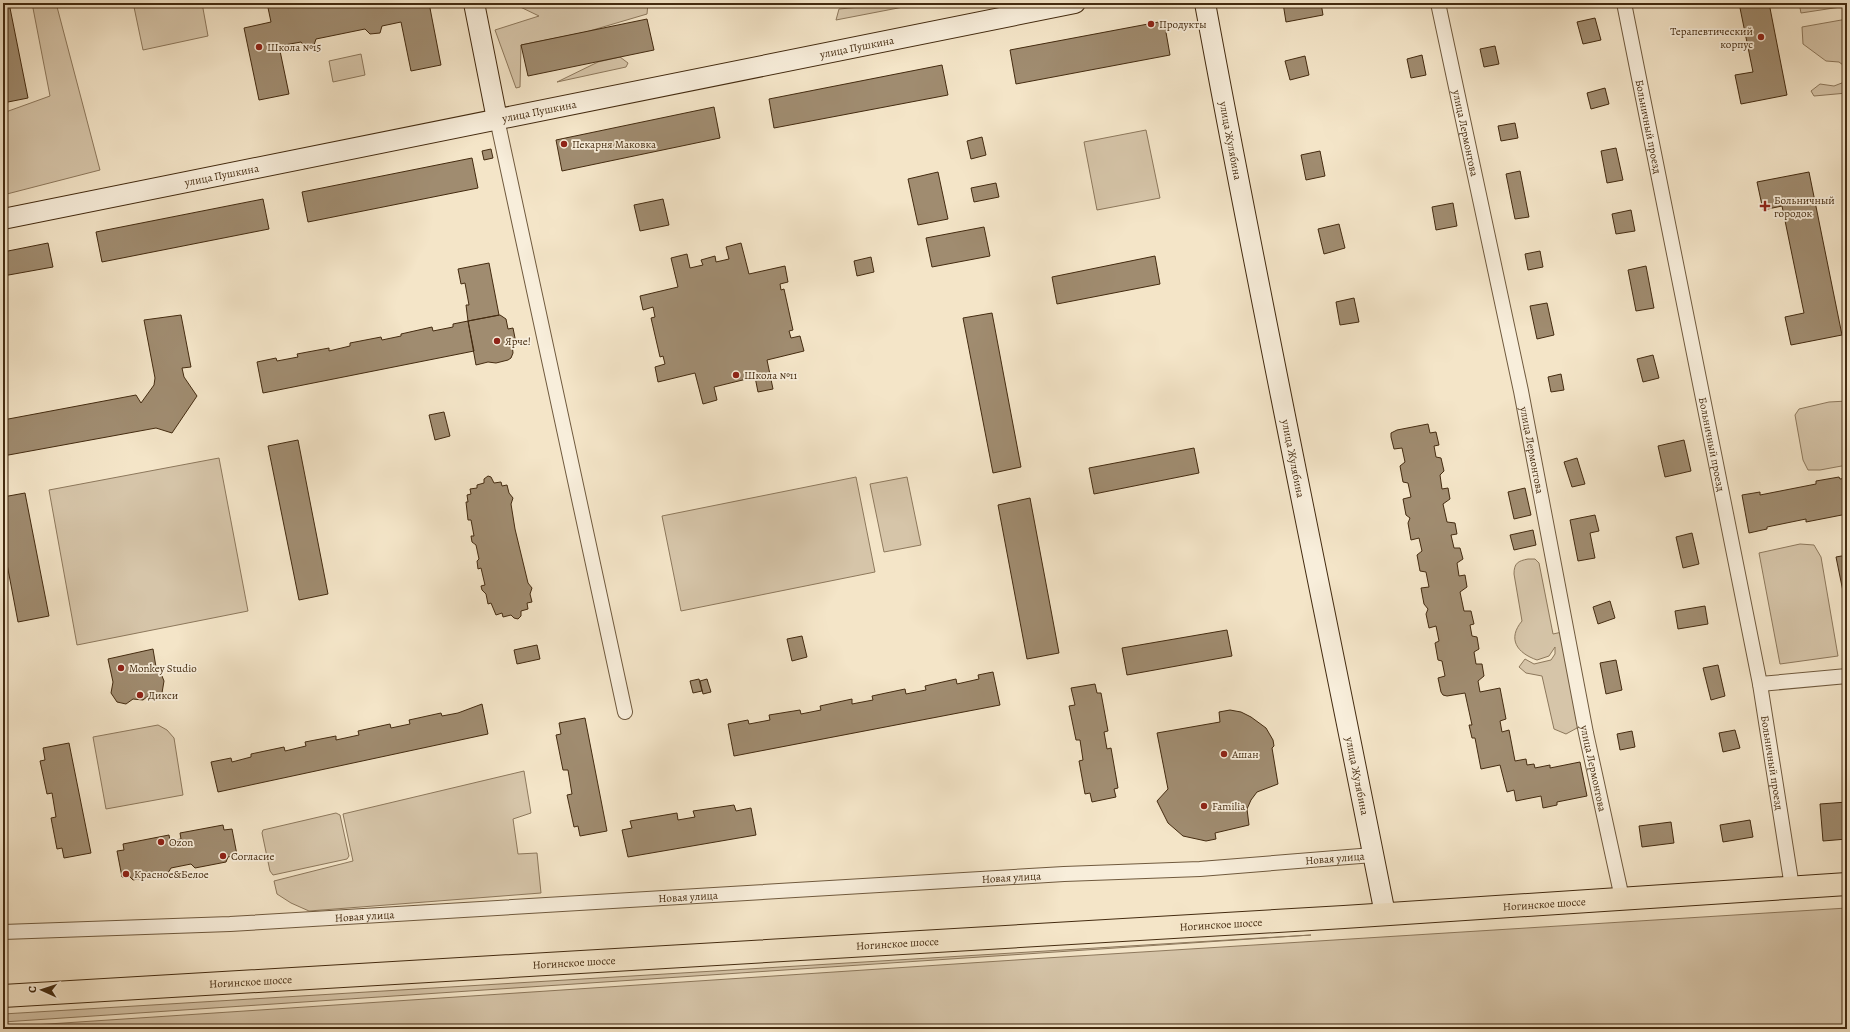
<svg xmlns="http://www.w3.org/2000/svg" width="1850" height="1032" font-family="Alegreya,serif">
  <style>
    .green { fill: #d6c5a9; stroke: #8d785c }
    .building { fill: #a08c70; stroke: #442b10 }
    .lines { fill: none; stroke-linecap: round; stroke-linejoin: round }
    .street-casing { stroke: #705a3e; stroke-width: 16 }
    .secondary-casing { stroke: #442b10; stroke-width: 22 }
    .highway-casing { stroke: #442b10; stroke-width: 24 }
    .street { stroke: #f8eedb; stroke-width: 14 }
    .secondary { stroke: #f8eedb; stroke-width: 20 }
    .highway { stroke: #f4e5c8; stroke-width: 22 }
    .poi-dot { fill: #8f2418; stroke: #f8eedb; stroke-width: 1.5 }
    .labels { text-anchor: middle; stroke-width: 3.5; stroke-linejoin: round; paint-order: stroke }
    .poi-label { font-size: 11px; fill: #442b10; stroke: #f8eedb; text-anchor: start }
    .street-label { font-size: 11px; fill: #442b10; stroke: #f8eedb }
  </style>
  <rect width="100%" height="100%" fill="#f4e5c8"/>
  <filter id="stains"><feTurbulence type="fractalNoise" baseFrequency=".005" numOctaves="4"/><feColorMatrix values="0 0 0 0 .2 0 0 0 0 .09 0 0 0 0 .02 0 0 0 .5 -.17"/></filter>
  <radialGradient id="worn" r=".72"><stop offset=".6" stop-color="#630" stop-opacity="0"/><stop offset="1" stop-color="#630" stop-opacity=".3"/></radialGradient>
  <!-- green -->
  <path class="green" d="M32 3H56L100 170 3 195V113L50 96Z
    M154 3H202L208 36 143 50 134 7Z
    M512 3H648L647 14 586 32 521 45 520 87 516 88 495 30 539 16Z
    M903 3H924L836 20 839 9Z
    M1799 3H1847V6L1801 13Z
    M1847 19V68L1839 62 1826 61 1803 44 1802 27Z
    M361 54 365 75 333 82 329 61Z
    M620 57 628 63 626 67 557 82 598 62Z
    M1847 81V93L1814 96 1811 91 1820 84 1834 86Z
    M1146 130 1160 198 1097 210 1084 142Z
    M1847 401V465L1820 470H1808L1803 460 1795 415 1799 409 1829 402Z
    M219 458 248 611 77 645 49 490Z
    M856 477 875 572 681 611 662 516Z
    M907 477 921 545 884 552 870 484Z
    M1800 544 1814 545 1821 557 1838 656 1780 664 1759 553Z
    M1528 559H1535L1539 563 1553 634 1562 632 1579 723 1577 728 1566 734 1554 729 1542 676 1526 673 1519 667 1525 659 1534 664 1551 660 1555 654V647L1549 656 1537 660C1517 653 1507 639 1522 621L1514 574C1514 563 1518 561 1528 559Z
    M158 725 167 730 174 738 183 795 106 809 93 737Z
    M524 771 531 813 513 819 518 854 537 853 541 893 309 911 291 903 277 894 274 881 353 861 343 814Z
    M336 813 340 815 349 856 347 859 273 875 270 871 262 833 263 830Z
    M1847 908V1029H3V1027L1046 958Z
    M1311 935 3 1022V1014Z"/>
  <!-- building -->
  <path class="building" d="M3 3H9L28 98 3 103Z
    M267 3H429L441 65 411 71 401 22 382 26 380 33 370 34 365 29 316 39 314 45 305 47 301 42 279 46 289 94 259 100 244 28 271 22Z
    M1283 3H1321L1323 15 1286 22Z
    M1375 3H1397L1376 7Z
    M1739 3H1769L1787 95 1741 104 1735 75 1753 72Z
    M1595 18 1601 40 1583 44 1577 22Z
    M647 19 654 50 528 76 521 45Z
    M1164 21 1170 55 1016 84 1010 50Z
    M1495 46 1499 64 1484 67 1480 49Z
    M1422 55 1426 75 1411 78 1407 59Z
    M1305 56 1309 75 1290 80 1285 61Z
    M942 65 948 95 774 128 769 99Z
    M1605 88 1609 104 1591 109 1587 93Z
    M714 107 720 138 562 171 556 140Z
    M1515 123 1518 138 1501 141 1498 126Z
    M982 137 986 155 971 159 967 141Z
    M1616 148 1623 180 1607 183 1601 151Z
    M491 149 493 158 484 160 482 151Z
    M1320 151 1325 176 1306 180 1301 155Z
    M472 158 478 188 308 222 302 192Z
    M1520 171 1529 217 1515 219 1506 174Z
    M938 172 948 219 918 225 908 179Z
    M1809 172 1842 335 1791 345 1785 317 1804 313 1782 206 1763 210 1757 182Z
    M996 183 999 197 974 202 971 188Z
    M263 199 269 229 102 262 96 232Z
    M663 199 669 225 640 231 634 205Z
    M1453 203 1457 226 1436 230 1432 207Z
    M1631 210 1635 231 1616 234 1612 214Z
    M1339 224 1345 248 1324 254 1318 229Z
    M984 227 990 256 932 267 926 238Z
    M48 243 53 267 3 276V252Z
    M741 243 749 274 785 266 788 282 780 284 781 290 784 289 793 330 789 331 791 338 800 336 804 351 767 360 773 389 758 392 755 377 714 387 717 400 703 404 695 373 658 382 655 367 665 364 663 356 660 357 651 318 655 317 653 307 643 310 640 296 678 287 671 258 687 254 690 268 703 265 701 260 715 256 716 262 729 259 726 247Z
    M1540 251 1543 267 1528 270 1525 254Z
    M1155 256 1160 284 1057 304 1052 277Z
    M871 257 874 272 857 276 854 261Z
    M489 263 499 315 468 321 466 305H469L465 283 461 284 458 269Z
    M1646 266 1654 308 1636 311 1628 270Z
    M1354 298 1359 322 1340 325 1336 302Z
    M1547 303 1554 335 1537 339 1530 306Z
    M992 313 1021 467 993 473 963 318Z
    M181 315 191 367 182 368 184 377 197 396 172 433 156 428 3 456V420L136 395 141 403 154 385 155 378 144 320Z
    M500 315 506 319 508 329 513 328 516 343 512 344 513 353 511 358 508 360 496 363 488 362 476 365 468 321Z
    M468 321 474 351 263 393 257 362 276 358 277 361 298 357 297 354 329 348V351L350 346V343L381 337 382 340 401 336V334L432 327 433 331 453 327V324Z
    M1653 355 1659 378 1643 382 1637 359Z
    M1561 374 1564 390 1551 392 1548 377Z
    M444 412 450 436 435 440 429 415Z
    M1428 424 1430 433 1436 432 1439 445 1434 446 1436 457 1441 458 1444 471 1440 475 1442 489 1448 488 1450 499 1443 504 1447 522 1455 523 1457 534 1451 535 1454 548H1460L1463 559 1457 563 1459 576 1465 575 1467 587 1460 592 1464 611H1471L1474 624 1470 625 1472 636 1477 637 1479 649 1474 652 1476 664H1482L1484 676 1478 681 1480 692 1500 688 1506 719 1500 721 1502 732 1509 730 1515 761 1526 759 1527 765 1534 764 1535 768 1550 765V768L1580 762 1587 796 1557 802V805L1543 808 1541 796 1516 801 1514 790 1507 792 1500 765 1481 769 1475 738H1472L1469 725H1472L1465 693 1447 696 1443 695 1441 692 1438 678 1445 676 1442 661 1438 660 1435 643 1439 641 1436 626 1429 628 1426 614 1428 609 1424 604 1421 588 1429 587 1426 572 1420 571 1417 555 1422 551 1419 538 1411 540 1408 523 1410 518 1406 515 1403 499 1411 497 1408 483 1403 482 1400 466 1405 462 1402 448 1394 449 1391 437V433L1397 430Z
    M298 440 328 594 299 600 268 446Z
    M1684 440 1691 471 1665 477 1658 446Z
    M1194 448 1199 473 1094 494 1089 468Z
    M1577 458 1585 484 1572 487 1564 462Z
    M488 476 491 477 494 483 501 482 502 486 507 485 509 493 513 498 511 504 515 529 528 583 532 588 530 594 532 602 527 603 528 609 521 611V616L518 619 514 618 511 615 503 617 502 613 496 615 491 603 488 604 486 594 482 590 481 586 485 585 481 568 478 569 477 561 479 559 476 545 472 542 471 536H474L471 520H468L466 502H468L467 495 471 494 470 489 477 488V485L484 483V479Z
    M1839 477 1840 479 1847 478V495H1845L1847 514 1806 522V519L1767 527V529L1749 533 1742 495 1760 492V495L1816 484V481Z
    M1525 488 1531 515 1514 519 1508 492Z
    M25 493 49 616 18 622 3 543V497Z
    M1030 498 1059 653 1027 659 998 505Z
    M1595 515 1599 531 1590 533 1595 558 1578 561 1570 520Z
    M1533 530 1536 545 1514 550 1510 535Z
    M1692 533 1699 564 1683 568 1676 537Z
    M1847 555V611L1836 557Z
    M1610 601 1615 618 1598 624 1593 607Z
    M1705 606 1708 624 1678 629 1675 611Z
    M1227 630 1232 656 1127 675 1122 648Z
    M802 636 807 657 792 661 787 639Z
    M537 645 540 659 517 664 514 650Z
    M153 649 157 673 162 676 164 681 162 693 155 697 148 696 143 700 133 699 126 704 117 702 111 693 113 682 108 659Z
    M1616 660 1622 690 1606 694 1600 663Z
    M1718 665 1725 696 1711 700 1703 668Z
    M993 672 1000 705 734 756 728 724 748 720 749 724 770 720 769 715 800 710 801 714 821 710 820 706 852 699V704L873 700 872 696 905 689 906 694 926 690 925 686 956 679 957 684 979 679 978 675Z
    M699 679 702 691 693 693 690 681Z
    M707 679 711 692 703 694 700 681Z
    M1095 684 1097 693H1101L1108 731 1104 732 1107 749 1111 748 1118 788 1114 789 1116 797 1092 802 1090 793 1085 794 1079 761 1083 760 1080 740H1076L1069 706 1075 705 1071 688Z
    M482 704 488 734 218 792 211 762 231 758 232 762 251 757V754L284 747 285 751 306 746 305 742 336 736V740L359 735 358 731 390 724 391 728 410 724 409 720 441 713 442 716 458 713Z
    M1230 710 1241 712 1251 717 1266 728 1273 740 1274 746 1272 748 1278 784 1257 792 1251 800 1247 809 1249 825 1215 833 1216 839 1206 841 1183 836 1168 823 1157 801 1168 789 1157 733 1220 722 1219 712Z
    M585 718 607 831 580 836 578 826 574 827 567 795 572 794 568 770H563L556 735 561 734 559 723Z
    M1735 730 1740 748 1723 752 1719 733Z
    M1632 731 1635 747 1620 750 1617 734Z
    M69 743 91 853 64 858 62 848 57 849 51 818 56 817 52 793 47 794 40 761 45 760 43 748Z
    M1847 802V839L1823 841 1820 804Z
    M734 805 736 811 751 808 756 835 628 857 622 830 632 828 630 821 677 813 678 820 695 817 693 811Z
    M1750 820 1753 837 1723 842 1720 825Z
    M1671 822 1674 843 1642 847 1639 826Z
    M223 825 224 830 232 829 237 855 228 857 226 862 195 868 191 864 171 868 168 873 133 880 129 876 122 877 117 851 124 850 123 844 169 835 170 841 181 839 180 833Z"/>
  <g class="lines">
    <!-- street casing -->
    <g class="street-casing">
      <g id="street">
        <path id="s1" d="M1438 3 1521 391 1586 733 1622 898"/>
        <path id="s2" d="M1624 3 1760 684 1792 887"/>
        <path d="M497 119 625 712"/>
        <path d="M1760 684 1847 676"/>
        <path id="s3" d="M3 932 230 924 1064 874 1200 869 1373 855"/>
      </g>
    </g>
    <!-- secondary casing -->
    <g class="secondary-casing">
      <g id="secondary">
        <path d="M474 3 497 119"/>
        <path id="s4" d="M1205 3C1261 308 1325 610 1385 914"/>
        <path id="s5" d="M3 219 1075 3"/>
      </g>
    </g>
    <!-- highway casing -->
    <g class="highway-casing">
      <g id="highway">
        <path id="s6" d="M3 996 1344 917 1847 884"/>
      </g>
    </g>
    <!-- street -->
    <use href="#street" class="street"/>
    <!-- secondary -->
    <use href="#secondary" class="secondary"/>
    <!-- highway -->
    <use href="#highway" class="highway"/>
  </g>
  <!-- markers -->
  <g class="poi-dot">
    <circle cx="1151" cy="24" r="4"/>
    <circle cx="1761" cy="37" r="4"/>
    <circle cx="259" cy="47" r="4"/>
    <circle cx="564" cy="144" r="4"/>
    <path d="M1763 200h4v4h4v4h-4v4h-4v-4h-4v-4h4z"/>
    <circle cx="497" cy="341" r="4"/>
    <circle cx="736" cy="375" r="4"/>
    <circle cx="121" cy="668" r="4"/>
    <circle cx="140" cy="695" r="4"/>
    <circle cx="1224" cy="754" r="4"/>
    <circle cx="1204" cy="806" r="4"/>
    <circle cx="161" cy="842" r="4"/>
    <circle cx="223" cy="856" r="4"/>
    <circle cx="126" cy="874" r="4"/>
  </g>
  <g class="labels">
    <!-- poi labels -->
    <g class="poi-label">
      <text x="1159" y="28">Продукты</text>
      <text x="1753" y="35" text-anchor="end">Терапевтический<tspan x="1753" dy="13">корпус</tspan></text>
      <text x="267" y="51">Школа №15</text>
      <text x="572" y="148">Пекарня Маковка</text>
      <text x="1774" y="204">Больничный<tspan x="1774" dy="13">городок</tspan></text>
      <text x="505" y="345">Ярче!</text>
      <text x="744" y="379">Школа №11</text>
      <text x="129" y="672">Monkey Studio</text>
      <text x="148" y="699">Дикси</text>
      <text x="1232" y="758">Ашан</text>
      <text x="1212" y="810">Familia</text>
      <text x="169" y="846">Ozon</text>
      <text x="231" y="860">Согласие</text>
      <text x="134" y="878">Красное&amp;Белое</text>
    </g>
    <!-- street labels -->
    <g class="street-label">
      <text dy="4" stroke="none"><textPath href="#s5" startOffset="871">улица Пушкина</textPath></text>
      <text dy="4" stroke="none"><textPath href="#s5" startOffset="547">улица Пушкина</textPath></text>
      <text dy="4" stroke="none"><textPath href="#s2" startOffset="126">Больничный проезд</textPath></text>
      <text dy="4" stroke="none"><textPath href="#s1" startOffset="133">улица Лермонтова</textPath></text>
      <text dy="4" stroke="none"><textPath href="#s4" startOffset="140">улица Жулябина</textPath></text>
      <text dy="4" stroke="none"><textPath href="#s5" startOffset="223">улица Пушкина</textPath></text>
      <text dy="4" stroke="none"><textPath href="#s2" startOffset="450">Больничный проезд</textPath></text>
      <text dy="4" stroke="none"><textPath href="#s1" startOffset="457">улица Лермонтова</textPath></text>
      <text dy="4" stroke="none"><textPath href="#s4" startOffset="464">улица Жулябина</textPath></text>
      <text dy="4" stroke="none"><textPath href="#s2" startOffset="774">Больничный проезд</textPath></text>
      <text dy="4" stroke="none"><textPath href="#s1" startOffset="781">улица Лермонтова</textPath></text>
      <text dy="4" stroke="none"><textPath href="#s4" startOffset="788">улица Жулябина</textPath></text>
      <text dy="4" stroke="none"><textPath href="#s3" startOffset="1334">Новая улица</textPath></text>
      <text dy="4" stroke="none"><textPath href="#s3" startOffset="1010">Новая улица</textPath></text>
      <text dy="4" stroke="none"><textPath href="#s3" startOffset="686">Новая улица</textPath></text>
      <text dy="4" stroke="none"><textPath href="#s6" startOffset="1544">Ногинское шоссе</textPath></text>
      <text dy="4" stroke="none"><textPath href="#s3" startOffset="362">Новая улица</textPath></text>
      <text dy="4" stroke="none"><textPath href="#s6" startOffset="1220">Ногинское шоссе</textPath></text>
      <text dy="4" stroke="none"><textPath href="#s6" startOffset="896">Ногинское шоссе</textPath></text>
      <text dy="4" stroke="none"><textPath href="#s6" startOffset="572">Ногинское шоссе</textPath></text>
      <text dy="4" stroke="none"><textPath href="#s6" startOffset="248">Ногинское шоссе</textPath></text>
    </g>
  </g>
  <!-- margin -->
  <rect width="1850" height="1032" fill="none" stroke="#f4e5c8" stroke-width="16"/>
  <rect x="4" y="4" width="1842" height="1024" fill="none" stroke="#442b10" stroke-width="2"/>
  <rect x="8" y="8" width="1834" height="1016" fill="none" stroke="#442b10"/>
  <!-- north arrow -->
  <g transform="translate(42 990) rotate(273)" stroke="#f8eedb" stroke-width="3" paint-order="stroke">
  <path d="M0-3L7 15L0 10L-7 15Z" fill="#442b10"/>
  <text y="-6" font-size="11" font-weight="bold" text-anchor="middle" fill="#442b10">С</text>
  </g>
  <rect width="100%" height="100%" filter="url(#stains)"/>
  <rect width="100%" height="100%" fill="url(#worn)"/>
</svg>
